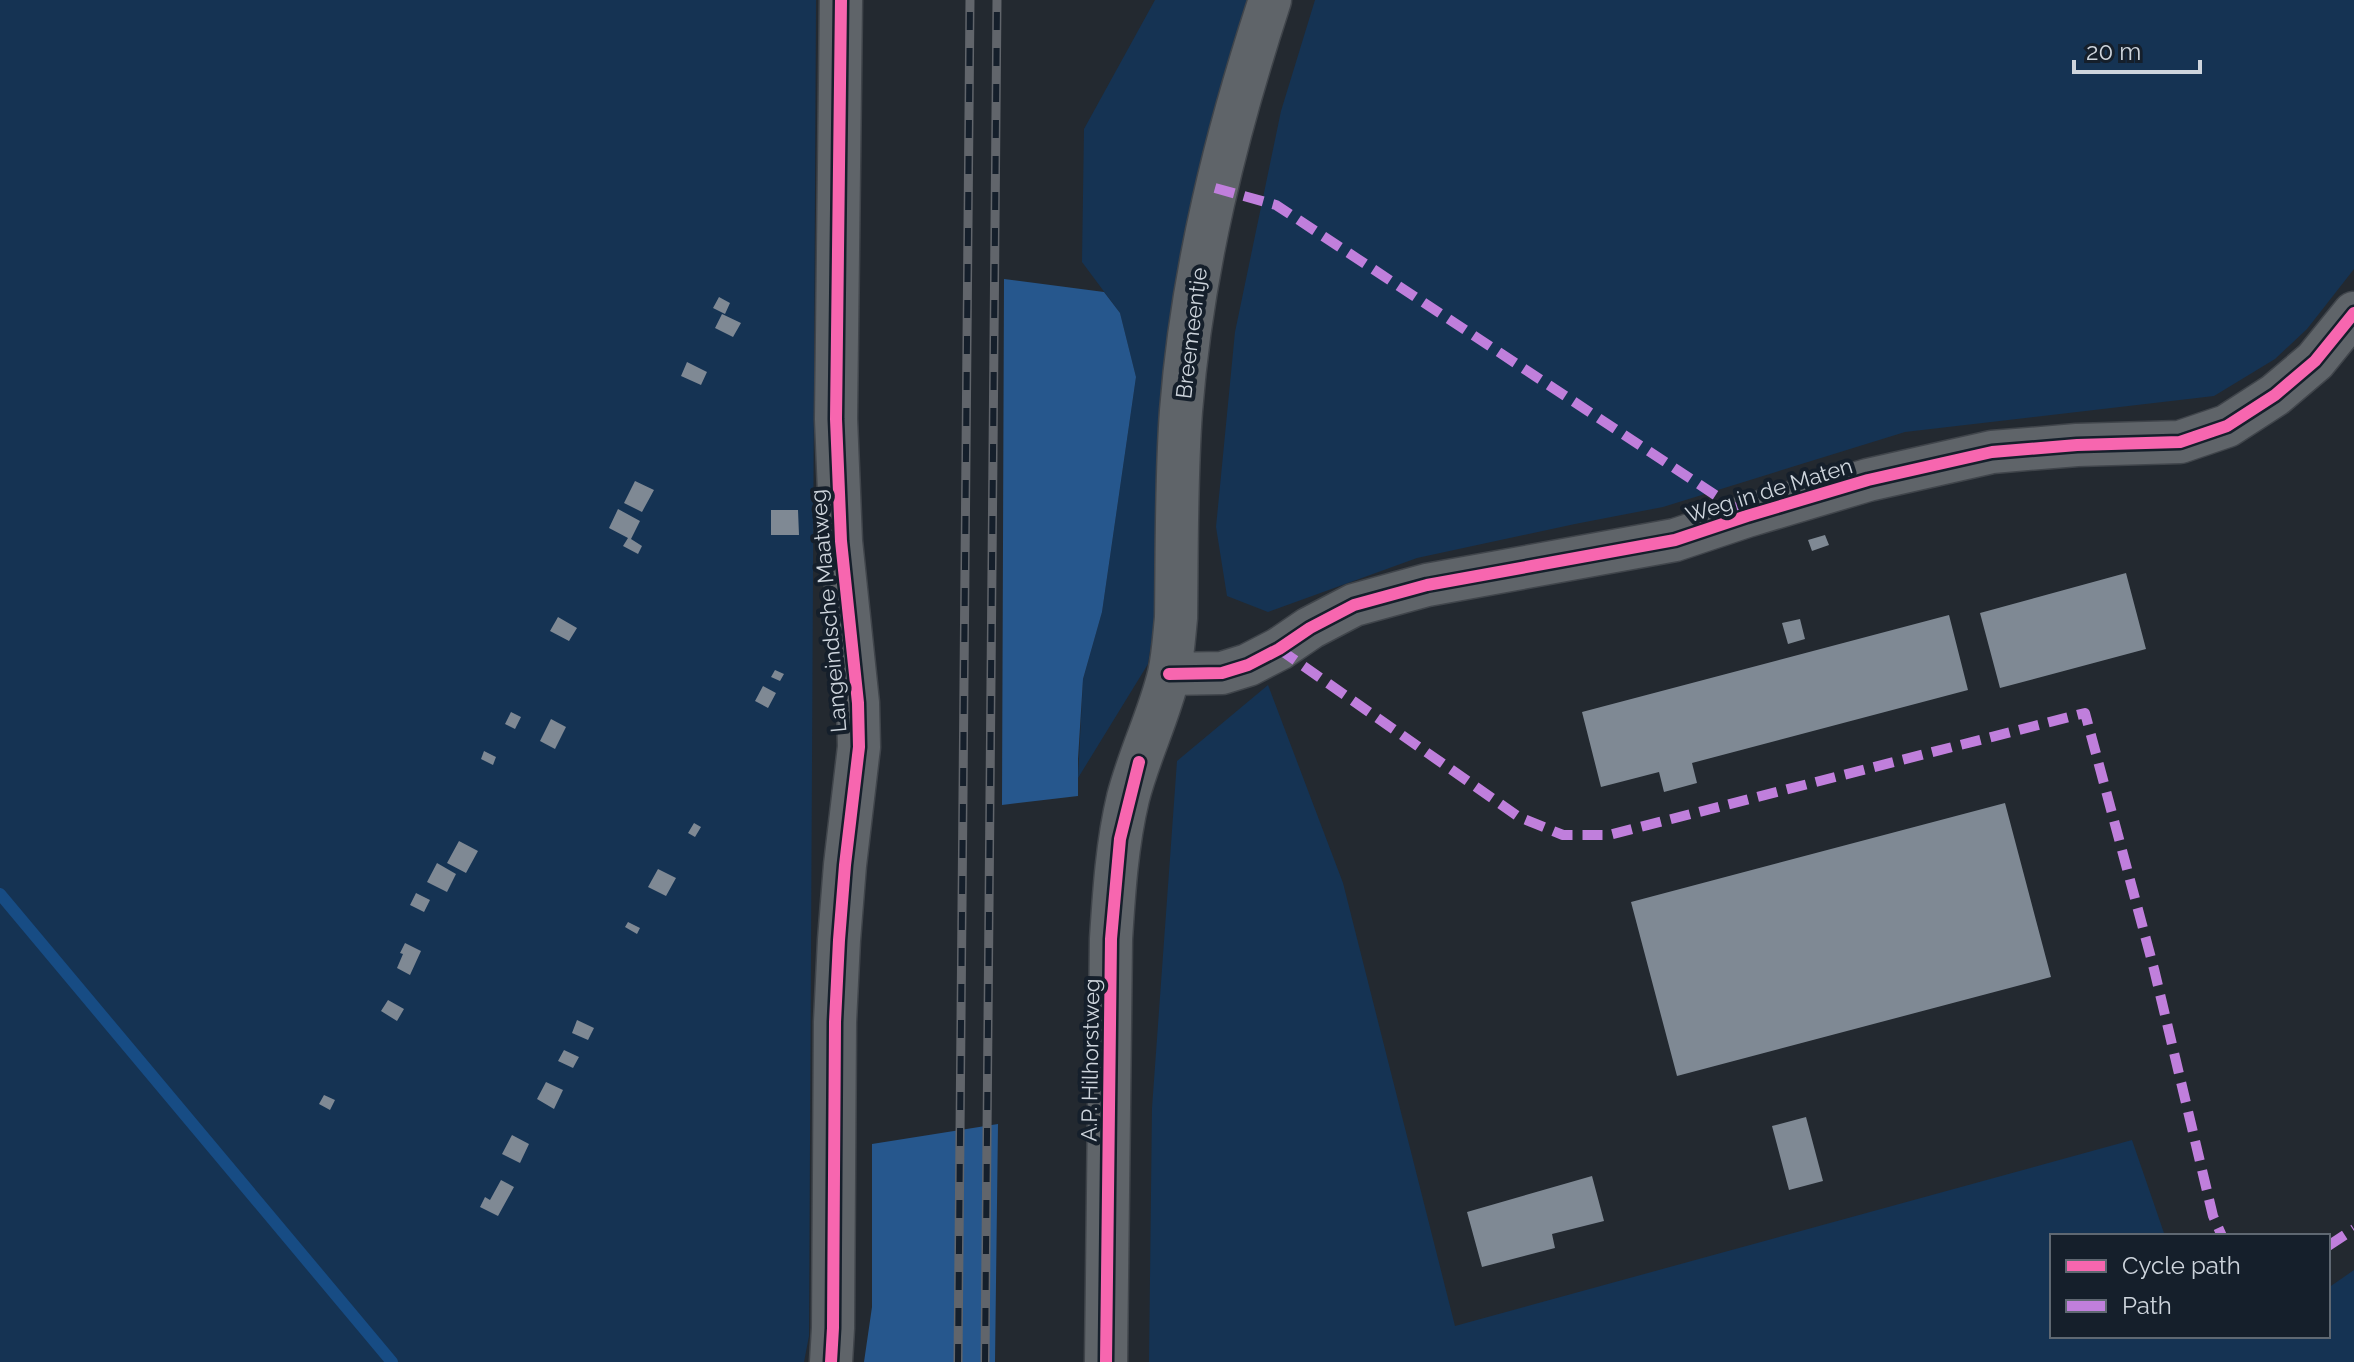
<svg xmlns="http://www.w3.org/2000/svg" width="2354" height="1362" font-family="Raleway,sans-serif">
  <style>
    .green { fill: #153353 }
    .forest { fill: #26578d }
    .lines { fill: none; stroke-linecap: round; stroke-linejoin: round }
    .stream { stroke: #174c84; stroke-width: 12 }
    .building { fill: #7f8994 }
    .street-casing { stroke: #40454b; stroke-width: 45 }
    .street { stroke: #5f6469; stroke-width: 42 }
    .rail-casing { stroke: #61656b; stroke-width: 9 }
    .rail { stroke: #151f2b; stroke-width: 6; stroke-dasharray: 18; stroke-linecap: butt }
    .quiet { stroke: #c07fdc; stroke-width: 10; stroke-dasharray: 20 10; stroke-linecap: butt }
    .cycleway-casing { stroke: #151f2b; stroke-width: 17 }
    .cycleway { stroke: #f766af; stroke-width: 12 }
    .labels { text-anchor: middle; stroke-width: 8; stroke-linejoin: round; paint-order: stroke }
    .street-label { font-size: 22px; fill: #ced5dd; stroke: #151f2b }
  </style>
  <rect width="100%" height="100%" fill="#232930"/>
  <!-- green -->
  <path class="green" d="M0 0H816L809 1336 804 1362H0Z
    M1155 0H1250L1148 664 1078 778 1083 679 1102 612 1136 377 1120 313 1082 262 1084 129Z
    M1315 0H2354V269L2307 329 2275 359 2214 396 1905 432 1663 507 1575 524 1417 558 1268 612 1227 596 1216 527 1235 332 1281 111Z
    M1268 685 1343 883 1455 1326 2132 1140 2165 1236H2052V1336H2223L2234 1339 2247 1336H2328V1288L2354 1270V1362H1149L1152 1108 1177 761Z"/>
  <!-- forest -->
  <path class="forest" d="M1004 279 1104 292 1120 313 1136 377 1102 612 1083 679 1078 759V796L1002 805Z
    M998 1124 995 1362H864L872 1307V1144Z"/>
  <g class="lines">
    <!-- stream -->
    <path class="stream" d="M0 894 392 1362"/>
  </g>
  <!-- building -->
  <path class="building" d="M719 297 730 303 725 314 713 308Z
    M722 314 741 323 733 337 715 328Z
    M687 362 707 372 701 385 681 376Z
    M635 481 654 490 642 512 624 503Z
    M618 509 640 521 631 539 642 546 638 554 623 546 628 538 609 528Z
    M771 510H798L799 535H771Z
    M1825 535 1829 545 1812 551 1808 540Z
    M2126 573 2146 649 2000 688 1980 613Z
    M1949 615 1968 690 1692 763 1697 783 1664 792 1659 772 1601 787 1582 712Z
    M558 617 577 628 569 641 550 631Z
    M1800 619 1805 639 1788 644 1782 623Z
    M775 670 784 674 780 681 771 677Z
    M763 686 776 693 768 708 755 701Z
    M511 712 521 717 515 729 505 724Z
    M551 719 566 727 555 749 540 741Z
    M484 751 496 757 493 765 481 759Z
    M2005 803 2051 977 1677 1076 1631 902Z
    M694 823 701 827 695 837 688 833Z
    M459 841 478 851 466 873 447 863Z
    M437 863 456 874 447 892 427 882Z
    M658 869 676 878 666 896 648 887Z
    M416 893 430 900 424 912 410 905Z
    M628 922 640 928 637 934 625 927Z
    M405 943 421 951 410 975 397 968 403 954 400 953Z
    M388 1000 404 1009 397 1021 381 1011Z
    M577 1020 594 1028 588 1040 572 1033Z
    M564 1050 579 1057 573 1068 558 1061Z
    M546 1082 563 1090 554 1109 537 1099Z
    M324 1095 335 1100 330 1110 319 1104Z
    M1806 1117 1823 1181 1789 1190 1772 1126Z
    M512 1135 529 1144 520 1163 502 1154Z
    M1592 1176 1604 1221 1552 1234 1555 1248 1482 1267 1467 1212Z
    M501 1180 514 1187 498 1216 480 1207 485 1197 490 1200Z"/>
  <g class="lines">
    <!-- street casing -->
    <g class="street-casing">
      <path id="street" d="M1169 674 1222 673 1248 665 1279 649 1310 628 1354 605 1427 585 1675 540 1747 516 1868 480 1992 452 2077 445 2180 442 2227 426 2275 395 2315 361 2354 313
        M831 1362 833 1328 835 1022 839 940 845 865 859 747 858 703 841 541 836 419 841 0
        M1106 1362 1111 939C1114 892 1117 844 1128 798 1139 755 1159 716 1169 674 1173 656 1174 637 1176 618 1177 549 1176 479 1181 411 1192 270 1226 134 1270 0"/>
    </g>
    <!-- street -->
    <use href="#street" class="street"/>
    <!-- rail casing -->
    <g class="rail-casing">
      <path id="rail" d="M958 1362 970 0
        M985 1362 997 0"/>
    </g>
    <!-- rail -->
    <use href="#rail" class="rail"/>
    <!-- quiet -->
    <path class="quiet" d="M1215 188 1276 205 1747 516
      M1279 649 1519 817 1563 835H1609L2085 713 2154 969 2213 1216 2222 1236
      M2328 1246 2354 1229"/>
    <!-- cycleway casing -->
    <g class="cycleway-casing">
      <path id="cycleway" d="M1169 674 1222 673 1248 665 1279 649 1310 628 1354 605 1427 585 1675 540 1747 516 1868 480 1992 452 2077 445 2180 442 2227 426 2275 395 2315 361 2354 313
        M831 1362 833 1328 835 1022 839 940 845 865 859 747 858 703 841 541 836 419 841 0
        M1106 1362 1111 939 1120 839 1139 762"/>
    </g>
    <!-- cycleway -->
    <use href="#cycleway" class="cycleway"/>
  </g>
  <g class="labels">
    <!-- street labels -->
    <g class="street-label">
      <text transform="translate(1191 333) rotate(-83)" y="8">Breemeentje</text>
      <text transform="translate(1769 490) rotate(-17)" y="8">Weg in de Maten</text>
      <text transform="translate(828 611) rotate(-95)" y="8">Langeindsche Maatweg</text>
      <text transform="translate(1090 1060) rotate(-89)" y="8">A.P. Hilhorstweg</text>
    </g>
  </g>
  <!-- legend -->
  <rect x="2050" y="1234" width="280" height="104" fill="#151f2b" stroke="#5f6872" stroke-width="2"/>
  <rect x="2066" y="1260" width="40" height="12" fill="#f766af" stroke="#5f6872" stroke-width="2"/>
  <text x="2122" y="1274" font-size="24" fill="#ced5dd">Cycle path</text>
  <rect x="2066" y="1300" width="40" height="12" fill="#c07fdc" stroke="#5f6872" stroke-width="2"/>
  <text x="2122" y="1314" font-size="24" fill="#ced5dd">Path</text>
  <!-- scale -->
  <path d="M2074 60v12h126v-12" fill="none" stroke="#ced5dd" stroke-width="4"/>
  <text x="2086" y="60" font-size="24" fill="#ced5dd" stroke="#151f2b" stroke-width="6" paint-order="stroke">20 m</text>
</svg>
